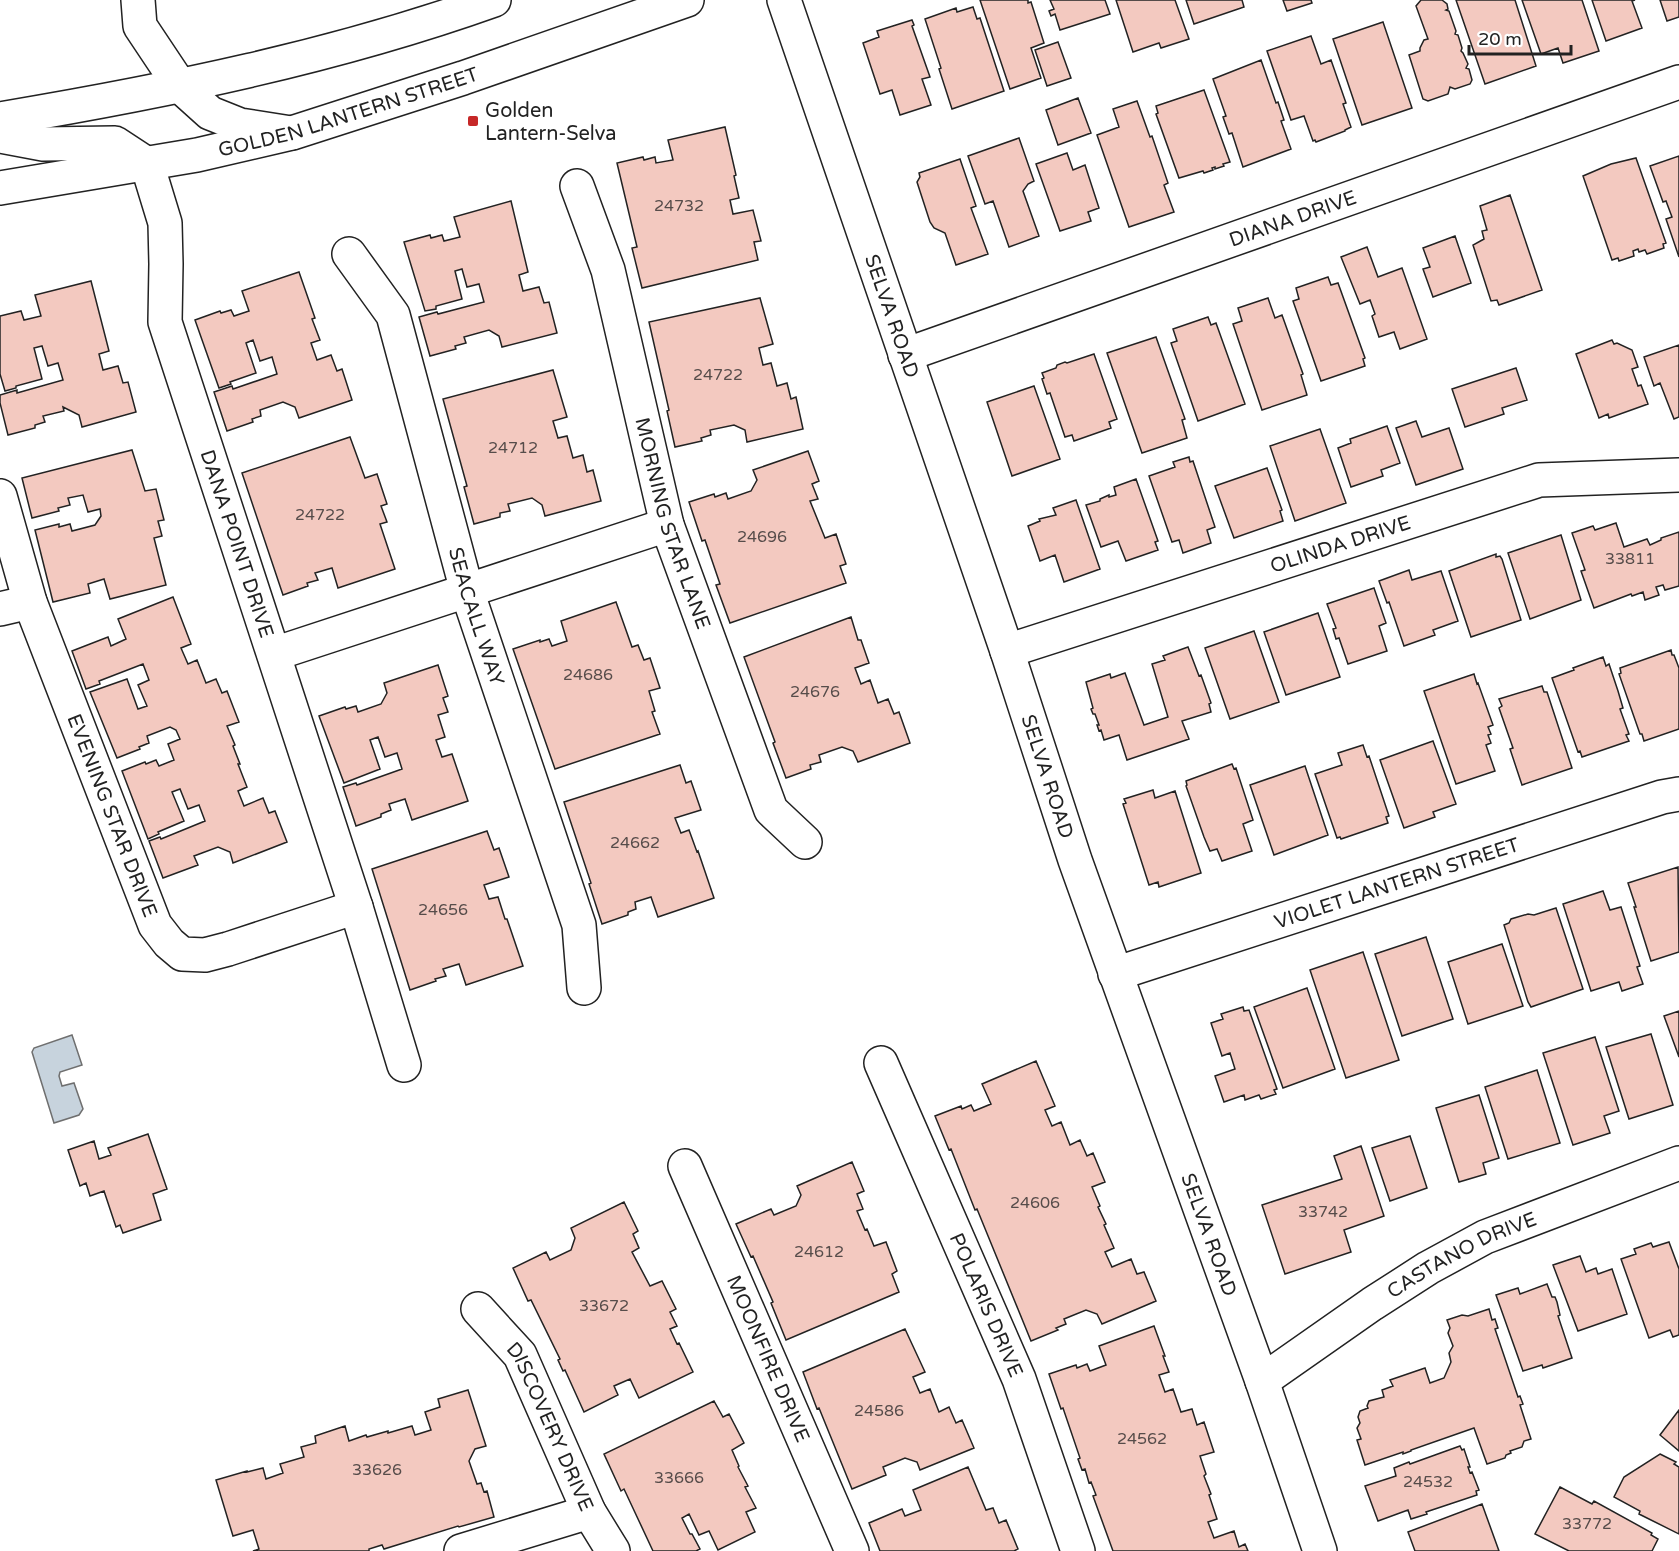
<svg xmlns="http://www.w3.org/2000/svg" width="1679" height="1551" font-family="'Varela Round',sans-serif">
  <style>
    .water { fill: #c7d3dd; stroke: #6f6f6f; stroke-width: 1.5 }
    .building { fill: #f3c9c0; stroke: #222; stroke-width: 1.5 }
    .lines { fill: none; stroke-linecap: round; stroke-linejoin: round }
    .minor-casing { stroke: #222; stroke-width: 36 }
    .major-casing { stroke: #222; stroke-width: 36 }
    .minor { stroke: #fff; stroke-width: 33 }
    .major { stroke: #fff; stroke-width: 33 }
    .poi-dot { fill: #c62828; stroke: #fff; stroke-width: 2 }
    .labels { text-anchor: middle; stroke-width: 4.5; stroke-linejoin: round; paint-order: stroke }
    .number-label { font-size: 16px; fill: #564c4a }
    .poi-label { font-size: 20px; fill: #222; stroke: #fff; text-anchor: start }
    .street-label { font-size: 20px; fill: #222; stroke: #fff }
  </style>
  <rect width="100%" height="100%" fill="#fff"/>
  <!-- water -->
  <path class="water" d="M72 1035 82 1065 60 1072 59 1076 62 1086 74 1083 83 1109 79 1115 54 1123 32 1052 34 1048Z"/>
  <!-- building -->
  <path class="building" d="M980 0H1028V3L1031 2 1044 43 1031 48 1041 78 1010 89Z
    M1050 0H1105L1110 14 1060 30 1055 14 1051 16 1049 11 1054 9Z
    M1116 0H1175L1189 39 1161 48 1159 43 1133 52Z
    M1186 0H1242L1244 7 1194 24Z
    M1283 0H1311L1312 3 1287 11Z
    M1421 0H1442L1447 4 1448 9 1446 10 1449 11 1456 31 1455 34 1458 35 1462 48 1461 51 1463 53 1468 64 1466 68 1469 69 1472 80 1470 84 1455 89 1450 87 1448 94 1428 101 1423 99 1409 55 1420 51V48L1424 40 1428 39 1416 6Z
    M1456 0H1515L1536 66 1485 84Z
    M1522 0H1582L1599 51 1563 63 1558 48 1541 54Z
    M1592 0H1635L1632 1 1642 28 1606 41Z
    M1660 0H1679V17L1667 21Z
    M973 7 977 19 980 18 1004 91 952 109 939 69 941 68 925 19 956 8 957 12Z
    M912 20 914 25 912 26 930 77 922 79 931 105 900 115 892 90 880 94 863 43 879 37 877 31Z
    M1383 22 1412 108 1362 125 1333 39Z
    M1311 36 1321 64 1331 60 1346 103 1343 104 1351 127 1345 130V131L1316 142 1315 140 1313 141 1304 116 1291 120 1267 51Z
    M1058 42 1071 78 1047 86 1035 50Z
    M1261 60 1276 103 1278 102 1284 120 1281 121 1291 149 1243 167 1232 133 1229 134 1223 117 1226 116 1213 79Z
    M1204 90 1230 162 1223 164 1224 166 1215 169V167L1212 168 1213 170 1204 173 1203 171 1179 178 1156 114 1158 113 1156 106Z
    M1078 98 1091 133 1058 145 1046 110Z
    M1137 101 1150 137 1152 136 1168 183 1164 185 1174 212 1129 227 1097 135 1119 127 1113 109Z
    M725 127 736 175 734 176 739 198 730 200 733 214 753 210 761 241 754 242 758 260 642 288 632 248 637 247 617 163 643 157 644 160 655 157 656 163 673 160 668 140Z
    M1019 138 1034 181 1028 184 1023 191 1039 236 1009 247 993 201 985 204 968 156Z
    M1067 153 1073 170 1085 165 1099 208 1088 212 1091 221 1060 231 1036 164Z
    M1679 156V257L1666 219 1672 217 1666 201 1663 202 1650 166Z
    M1636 158 1666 243 1663 244 1664 248 1647 254 1645 250 1639 252 1638 249 1633 251 1634 256 1619 261 1618 258 1612 260 1583 176 1611 164Z
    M960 159 976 206 971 208 988 254 956 265 945 233 934 228 930 222 917 182 920 177 919 173Z
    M1510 195 1542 290 1499 305 1497 300 1491 301 1473 245 1484 239 1482 231 1487 230 1480 206Z
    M511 201 528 272 519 275 523 291 539 287 544 303 549 302 557 333 502 347 499 336 489 330 464 337 466 343 455 346 456 349 430 356 419 317 437 312 438 314 484 302 479 284 467 287 462 269 455 271 462 299 436 306V309L425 311 404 242 430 235 431 238 442 235 444 241 460 237 454 217Z
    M1455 236 1471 283 1433 297 1423 269 1430 267 1423 248Z
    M1367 247 1378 277 1402 268 1427 339 1400 349 1394 332 1379 337 1372 316 1375 314 1370 300 1360 304 1341 257Z
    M299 272 315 318 312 319 320 340 311 343 317 360 331 355 337 371 342 369 352 400 299 418 295 407 283 402 260 410 261 416 252 419 253 422 227 431 214 392 232 386 233 389 277 374 272 357 260 361 253 340 246 343 256 373 230 382 231 384 219 388 195 320 220 311 221 313 231 310 234 316 249 311 242 291Z
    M1328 277 1331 285 1338 283 1365 358 1363 359 1365 366 1321 381 1293 301 1299 299 1296 288Z
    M91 281 109 351 99 354 103 370 118 366 123 383 128 382 136 412 82 427 79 415 63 407 64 411 43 416 45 422 35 425V428L8 435 0 403V395L17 390V393L63 380 58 363 48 366 42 346 34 348 42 379 16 386V388L5 391 0 374V316L21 311 24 320 41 316 35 295Z
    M760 298 773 344 759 348 763 365 771 363 777 386 787 383 791 399 796 397 803 429 747 442 745 430 734 425 710 430 711 435 701 438 702 441 675 447 667 411 669 410 649 322Z
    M1268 298 1275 318 1282 315 1303 374 1301 375 1307 395 1262 410 1233 324 1242 321 1238 308Z
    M1208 317 1211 325 1216 323 1245 404 1198 421 1171 343 1177 341 1173 329Z
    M1156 337 1185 419 1182 420 1187 438 1142 453 1107 353Z
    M1612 340 1614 344 1617 343 1632 350 1638 367 1632 369 1638 386 1641 385 1648 404 1609 418 1608 414 1599 418 1576 354Z
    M1679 345V417L1674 419 1660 383 1654 386 1644 357Z
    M1094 354 1117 419 1109 422 1111 428 1074 441 1072 435 1065 437 1050 393 1047 394 1042 379 1044 378 1042 373 1056 368 1057 365 1065 362 1067 363Z
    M1516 368 1527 400 1502 408 1504 414 1465 427 1452 389Z
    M553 370 567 417 553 421 558 438 567 436 573 458 583 455 587 472 593 470 601 501 545 516 542 505 532 498 508 504 510 511 500 513V517L474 524 464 487 467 486 443 399Z
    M1034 386 1060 459 1012 476 987 402Z
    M1416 421 1422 437 1449 428 1463 469 1416 485 1396 428Z
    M1387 426 1400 463 1381 470 1383 476 1351 487 1338 448 1351 443 1350 439Z
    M1320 429 1346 503 1295 521 1270 446Z
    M350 437 365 478 377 474 387 504 381 506 387 522 380 524 395 569 338 588 332 568 315 573 318 580 307 583 308 586 283 595 242 473Z
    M132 450 145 491 156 489 164 520 158 521 162 536 154 538 166 585 110 599 104 579 88 584 90 593 53 602 35 530 59 524V527L70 524 72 531 95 525 101 516 100 509 88 512 83 495 68 498 70 505 58 508 59 511 32 518 22 478Z
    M808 451 819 481 812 484 818 499 810 501 825 538 836 534 846 564 840 566 846 583 730 623 716 585 720 584 705 540 702 541 689 502 714 494 715 497 726 493 728 499 751 491 757 480 753 470Z
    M1189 457 1190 462 1193 461 1215 527 1207 530 1211 543 1183 553 1179 540 1172 542 1149 476 1175 467 1173 462Z
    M1267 468 1282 510 1280 511 1283 521 1234 538 1215 486Z
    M1136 479 1158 541 1155 542 1158 550 1126 561 1118 541 1101 547 1086 505 1100 501V499L1109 495V497L1116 495 1114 487Z
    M1076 500 1100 569 1064 582 1055 555 1040 561 1028 526 1040 521 1039 519 1056 515 1053 508Z
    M1616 523 1624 547 1647 539 1650 545 1661 540V538L1679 532V586L1665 590 1663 585 1656 587 1659 595 1645 600 1643 592 1632 596 1631 594 1594 608 1581 571 1585 570 1572 533 1593 526 1595 530Z
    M1561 535 1581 600 1530 619 1508 553Z
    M1496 554V557L1500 556 1502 559 1521 620 1471 637 1449 571Z
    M1409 570 1412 580 1441 571 1458 621 1433 630 1435 635 1404 646 1389 602 1387 603 1379 581Z
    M1374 588 1386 623 1379 626 1387 651 1348 664 1339 638 1336 639 1333 629 1336 628 1327 604Z
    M173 597 191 644 181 648 188 664 197 660 206 683 216 679 222 693 227 691 239 722 227 726 235 745 233 746 240 764H238L247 787 238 791 244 806 263 798 269 813 275 811 287 842 233 863 230 852 218 847 194 856 198 865 163 878 149 841 160 837 161 839 205 821 199 805 188 809 180 789 172 792 184 821 158 832 159 834 148 839 122 771 145 762 146 764 156 760 159 766 174 760 168 744 180 739 176 730 170 727 147 736 149 743 139 747 140 749 117 758 90 692 127 679 138 709 147 706 138 685 149 680 143 664 99 681 100 684 86 689 72 651 108 637 111 646 126 639 118 619Z
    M616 602 632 647 638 645 644 660 650 658 660 688 649 691 655 711 652 712 660 734 555 769 513 649 540 640V642L549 639 552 646 567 641 561 621Z
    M1318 613 1340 677 1286 695 1264 632Z
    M851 617 858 640H861L869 663 855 668 861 684 870 680 878 703 888 699 894 714 899 712 910 743 858 762 853 751 842 747 819 755 821 762 810 765 811 769 786 778 773 743 775 742 744 657Z
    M1254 631 1279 702 1230 719 1205 648Z
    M1188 647 1199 676 1201 675 1211 703 1209 704 1211 712 1182 721 1189 739 1127 760 1119 735 1104 740 1101 730 1099 731 1097 725H1099L1095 714H1093L1091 709 1093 708 1086 682 1110 674 1111 678 1125 673 1144 725 1168 717 1152 664 1165 660 1163 656Z
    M1671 650 1672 655H1674L1679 668V729L1644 741 1642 734H1640L1619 674 1621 673 1620 668Z
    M1603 657 1606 666 1609 664 1618 691 1623 708 1620 709 1629 734 1626 735 1629 741 1582 757 1580 751 1578 752 1552 678 1574 670 1573 668Z
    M438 665 448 696 443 698 448 712 438 715 445 737 436 740 442 757 452 754 468 801 412 820 405 799 389 804 391 810 381 814V817L356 826 343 787 356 783 357 785 402 769 397 753 385 757 378 737 370 740 380 769 344 783 319 716 345 707 346 709 356 706 358 712 381 704 387 693 384 683Z
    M1474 674 1477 684 1478 683 1493 725 1488 727 1491 734 1488 735 1491 743 1486 745 1495 771 1456 784 1424 691Z
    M1542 686 1544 692H1547L1572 768 1522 785 1510 749 1513 748 1499 708 1502 706 1499 699Z
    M1433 741 1456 804 1433 812 1435 817 1404 828 1380 760Z
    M1363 745 1367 757 1369 756 1389 816 1386 817 1388 823 1341 839 1340 837 1337 838 1315 774 1342 765 1338 753Z
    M1232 764 1234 769 1236 768 1253 820 1243 824 1252 851 1222 861 1217 849 1210 851 1204 837 1186 786 1187 785 1186 781Z
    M680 765 686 783 691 781 701 810 675 818 681 833 689 830 697 852 698 851 714 898 658 917 651 897 635 902 636 909 628 912V915L602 924 589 884 591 883 564 802Z
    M1305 766 1328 835 1274 855 1250 785Z
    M1153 790 1155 798 1175 791 1201 873 1159 887 1158 882 1149 885 1123 804 1126 803 1124 799Z
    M487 831 494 850 499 848 509 877 484 885 489 899 498 897 505 919H507L523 966 466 985 459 964 443 969 446 976 435 979 436 981 410 990 372 869Z
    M1678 867 1679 952 1651 961 1634 907H1636L1628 883Z
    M1603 891 1610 910 1621 907 1640 966 1637 967 1643 984 1622 991 1619 982 1591 991 1563 904Z
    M1556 908 1583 989 1531 1007 1528 1002 1504 925 1509 923 1511 919 1528 914 1534 915Z
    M1426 937 1453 1019 1402 1036 1375 954Z
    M1502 944 1523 1006 1468 1024 1448 962Z
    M1363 952 1399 1060 1346 1078 1310 970Z
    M1307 988 1335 1069 1283 1088 1254 1007Z
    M1243 1007 1244 1011 1249 1010 1277 1089 1274 1090 1276 1094 1261 1099 1259 1095 1245 1100 1244 1095 1224 1102 1215 1076 1235 1069 1230 1053 1222 1056 1211 1023 1223 1019 1221 1014Z
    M1679 1011V1057L1664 1016Z
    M1651 1034 1673 1105 1629 1119 1606 1047Z
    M1595 1037 1619 1111 1604 1116 1610 1133 1573 1145 1543 1053Z
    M1036 1061 1055 1106 1045 1110 1052 1126 1061 1122 1070 1145 1080 1140 1087 1156 1093 1153 1105 1182 1092 1187 1100 1206 1098 1207 1106 1224 1104 1225 1114 1248 1105 1252 1112 1267 1131 1259 1137 1274 1144 1272 1156 1301 1102 1324 1097 1314 1086 1310 1064 1319 1066 1324 1056 1328 1058 1330 1031 1341 977 1209 975 1210 951 1149 949 1150 935 1116 961 1106 962 1109 971 1105 974 1111 991 1104 982 1084Z
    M1537 1070 1560 1143 1508 1159 1485 1087Z
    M1479 1095 1499 1158 1483 1163 1486 1174 1459 1182 1436 1108Z
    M148 1134 167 1189 153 1194 161 1220 123 1233 120 1225 116 1227 104 1191 90 1196 86 1183 80 1186 68 1150 94 1141 99 1159 111 1155 108 1148Z
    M1410 1136 1427 1188 1390 1201 1372 1148Z
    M1361 1146 1384 1216 1344 1230 1351 1252 1285 1274 1262 1205 1342 1179 1334 1156Z
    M852 1162 864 1191 857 1194 863 1209 857 1211 865 1230 867 1229 874 1246 886 1242 897 1271 892 1274 899 1292 786 1340 771 1303 773 1302 753 1256 751 1257 736 1224 771 1209 774 1215 796 1206 801 1195 797 1186Z
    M624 1202 638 1231 633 1234 639 1248 632 1252 650 1286 662 1281 676 1309 670 1312 677 1326 670 1329 677 1344 679 1343 693 1372 639 1398 630 1379 614 1386 618 1395 584 1412 565 1370 563 1371 558 1360 560 1359 531 1300 528 1301 513 1268 546 1252 550 1260 571 1250 575 1238 571 1228Z
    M1669 1242 1679 1269V1335L1673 1337 1670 1330 1649 1338 1621 1259 1636 1254 1634 1249 1651 1243 1653 1247Z
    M1580 1256 1586 1272 1596 1268 1598 1274 1612 1269 1627 1314 1578 1331 1553 1265Z
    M1547 1284 1552 1297H1555L1557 1302 1560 1315 1558 1316 1572 1358 1543 1368 1542 1365 1523 1371 1496 1295 1518 1288 1520 1294Z
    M1489 1309 1492 1320 1495 1319 1498 1328 1495 1329 1518 1397 1520 1396 1523 1404 1520 1405 1531 1439 1524 1441 1522 1447 1510 1451 1511 1453 1506 1455 1505 1458 1487 1464 1474 1428 1411 1450V1451L1403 1454V1452L1365 1465 1357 1440 1361 1439 1357 1428 1360 1423 1358 1417 1360 1411 1368 1408 1367 1406 1369 1401 1384 1397 1382 1390 1393 1386 1390 1380 1425 1368 1430 1383 1444 1378 1451 1362 1449 1353 1453 1346 1448 1333 1450 1328 1447 1320 1462 1315 1468 1316Z
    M1154 1326 1165 1356H1163L1169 1372 1159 1375 1165 1392 1173 1389 1181 1412 1192 1409 1197 1425 1204 1422 1214 1452 1200 1456 1206 1474 1204 1476 1211 1494 1209 1495 1217 1519 1208 1522 1214 1538 1234 1531 1239 1547 1245 1544 1248 1551H1113L1093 1496 1096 1495 1091 1482 1089 1483 1085 1469 1082 1470 1078 1459 1080 1458 1063 1408 1061 1409 1049 1374 1076 1365 1077 1368 1087 1364 1090 1371 1106 1365 1099 1346Z
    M905 1329 925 1372 913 1377 920 1393 930 1389 939 1412 949 1407 956 1423 962 1420 974 1448 920 1470 917 1462 905 1458 883 1467 886 1475 852 1489 819 1408 817 1409 803 1372Z
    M468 1390 486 1446 475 1449 469 1461 477 1484 481 1483 484 1492 487 1491 494 1517 459 1527 458 1526 384 1549 382 1545 369 1549V1551H253L259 1549 253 1530 233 1536 216 1480 247 1471V1472L263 1468 266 1479 283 1473 280 1464 304 1457 301 1447 316 1443 315 1436 345 1426 349 1441 366 1435 367 1437 388 1431V1433L412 1426 415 1435 431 1430 425 1412 440 1407 438 1399Z
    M714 1401 723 1417 729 1414 744 1443 732 1450 739 1466 738 1467 748 1486 745 1487 756 1508 746 1512 755 1532 718 1550 709 1531 699 1535 689 1514 682 1518 690 1534H692L700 1549 696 1551H653L624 1489 621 1491 604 1454Z
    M1679 1410V1451L1660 1435Z
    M1460 1446 1462 1450 1464 1449 1470 1467H1468L1470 1473 1472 1472 1479 1490 1476 1491 1477 1495 1426 1512 1427 1514 1411 1519 1408 1510 1378 1521 1365 1486 1396 1476 1394 1468 1409 1462 1410 1464Z
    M1660 1454 1676 1462 1674 1464 1679 1467V1534L1639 1514 1640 1511 1614 1497 1624 1477Z
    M968 1467 986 1510 993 1508 999 1523 1006 1520 1018 1549 1014 1551H880L869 1523 902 1509 905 1516 921 1510 913 1490Z
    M1560 1487 1592 1504 1594 1501 1652 1533 1651 1535 1658 1539 1652 1551H1569L1535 1534Z
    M1482 1504 1499 1551H1415L1408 1532Z"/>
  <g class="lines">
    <!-- minor casing -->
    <g class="minor-casing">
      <g id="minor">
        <path d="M138 0 140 26 180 86 210 113 240 125 291 133"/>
        <path id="s1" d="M784 0 1007 651 1075 860 1262 1381 1320 1551"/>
        <path id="s2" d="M0 136 43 144 115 143 147 164 165 223 166 264 165 322 356 907 404 1065"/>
        <path id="s3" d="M577 186 608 270 667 525 771 810 805 842"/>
        <path id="s4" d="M349 254 393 315 467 591 579 925 584 988"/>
        <path id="s5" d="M905 355 1679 82"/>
        <path id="s6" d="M0 496 30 602 155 925 169 943 182 954 205 955 228 949 356 907"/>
        <path d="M0 609 30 602"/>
        <path id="s7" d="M1007 651 1539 480 1679 475"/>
        <path d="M274 654 667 525"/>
        <path id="s8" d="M1115 974 1662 797 1679 794"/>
        <path id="s9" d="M881 1063 1019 1379 1078 1551"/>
        <path id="s10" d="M685 1166 852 1551"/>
        <path id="s11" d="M478 1309 520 1355 589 1512 613 1551"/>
        <path id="s12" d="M1262 1381 1372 1304 1428 1268 1485 1237 1679 1163"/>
        <path d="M461 1551 589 1512"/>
      </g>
    </g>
    <!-- major casing -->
    <g class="major-casing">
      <g id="major">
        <path d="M0 119C167 91 334 57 494 0"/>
        <path id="s13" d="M0 188 197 155 292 133 463 78 687 0"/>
      </g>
    </g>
    <!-- minor -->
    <use href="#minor" class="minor"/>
    <!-- major -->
    <use href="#major" class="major"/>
  </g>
  <!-- markers -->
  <rect class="poi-dot" x="467" y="115" width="12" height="12" rx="3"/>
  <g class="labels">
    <!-- number labels -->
    <g class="number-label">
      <text x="679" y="211">24732</text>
      <text x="718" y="380">24722</text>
      <text x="513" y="453">24712</text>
      <text x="320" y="520">24722</text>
      <text x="762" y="542">24696</text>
      <text x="1630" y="564">33811</text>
      <text x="588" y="680">24686</text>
      <text x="815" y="697">24676</text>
      <text x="635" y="848">24662</text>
      <text x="443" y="915">24656</text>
      <text x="1035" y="1208">24606</text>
      <text x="1323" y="1217">33742</text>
      <text x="819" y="1257">24612</text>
      <text x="604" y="1311">33672</text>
      <text x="879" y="1416">24586</text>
      <text x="1142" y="1444">24562</text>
      <text x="377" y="1475">33626</text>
      <text x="679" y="1483">33666</text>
      <text x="1428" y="1487">24532</text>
      <text x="1587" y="1529">33772</text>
    </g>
    <!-- poi labels -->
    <g class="poi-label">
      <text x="485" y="117">Golden<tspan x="485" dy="23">Lantern-Selva</tspan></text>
    </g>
    <!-- street labels -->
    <g class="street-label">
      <text dy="7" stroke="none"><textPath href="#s13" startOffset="357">GOLDEN LANTERN STREET</textPath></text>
      <text dy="7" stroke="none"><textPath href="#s5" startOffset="411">DIANA DRIVE</textPath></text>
      <text dy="7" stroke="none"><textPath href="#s1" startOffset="334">SELVA ROAD</textPath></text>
      <text dy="7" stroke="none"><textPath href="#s3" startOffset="351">MORNING STAR LANE</textPath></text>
      <text dy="7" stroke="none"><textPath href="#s2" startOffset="548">DANA POINT DRIVE</textPath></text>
      <text dy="7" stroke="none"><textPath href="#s7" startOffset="350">OLINDA DRIVE</textPath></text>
      <text dy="7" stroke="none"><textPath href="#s4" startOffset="388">SEACALL WAY</textPath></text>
      <text dy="7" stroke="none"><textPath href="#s1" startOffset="820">SELVA ROAD</textPath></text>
      <text dy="7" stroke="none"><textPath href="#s6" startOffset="339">EVENING STAR DRIVE</textPath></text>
      <text dy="7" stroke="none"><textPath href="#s8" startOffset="296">VIOLET LANTERN STREET</textPath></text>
      <text dy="7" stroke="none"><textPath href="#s1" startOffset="1306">SELVA ROAD</textPath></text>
      <text dy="7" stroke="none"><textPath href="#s12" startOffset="237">CASTANO DRIVE</textPath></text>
      <text dy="7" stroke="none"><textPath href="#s9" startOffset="264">POLARIS DRIVE</textPath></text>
      <text dy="7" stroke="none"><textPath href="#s10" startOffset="210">MOONFIRE DRIVE</textPath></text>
      <text dy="7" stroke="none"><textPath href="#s11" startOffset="140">DISCOVERY DRIVE</textPath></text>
    </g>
  </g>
  <!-- scale -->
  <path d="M1469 45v9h102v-9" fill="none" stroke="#222222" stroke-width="3"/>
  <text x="1478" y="45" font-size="18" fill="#222222" stroke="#ffffff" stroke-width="4.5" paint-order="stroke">20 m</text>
</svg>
